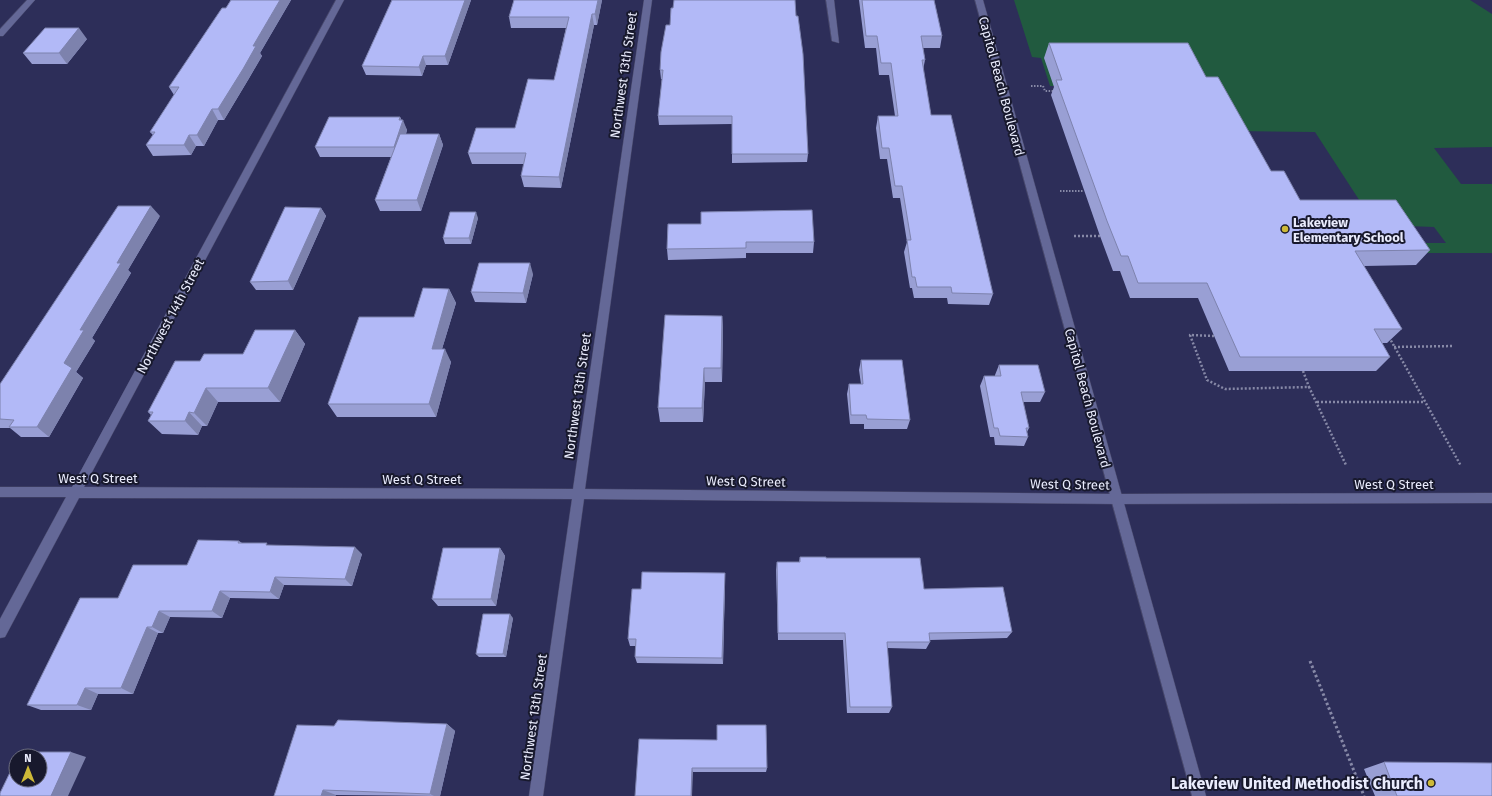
<svg xmlns="http://www.w3.org/2000/svg" width="1492" height="796" font-family="'Fira Sans',sans-serif">
  <style>
    .green { fill: #215a3f }
    .lines { fill: none; stroke-linecap: round; stroke-linejoin: round }
    .service-casing { stroke: #49496b; stroke-width: 1 }
    .minor-casing { stroke: #49496b; stroke-width: 1 }
    .tertiary-casing { stroke: #49496b; stroke-width: 1 }
    .path-far2 { stroke: #8789a7; stroke-width: 2; stroke-dasharray: 1.5 1.5; stroke-linecap: butt }
    .path-far1 { stroke: #8789a7; stroke-width: 2.5; stroke-dasharray: 2 2; stroke-linecap: butt }
    .path { stroke: #8789a7; stroke-width: 3; stroke-dasharray: 2.5 2.5; stroke-linecap: butt }
    .service { fill: #646897; fill-rule: evenodd }
    .minor { fill: #646897; fill-rule: evenodd }
    .tertiary { fill: #646897; fill-rule: evenodd }
    .wall { fill: #999fd4 }
    .shaded-wall { fill: #7d82ad }
    .building { fill: #b2b9f7; stroke: #7d82ad }
    .poi-dot { fill: #cdb938; stroke: #18192d; stroke-width: 1.5 }
    .labels { text-anchor: middle; stroke-width: 4; stroke-linejoin: round; paint-order: stroke }
    .street-label { font-size: 13px; fill: #eaecfd; stroke: #18192d }
    .poi-label { font-size: 13px; font-weight: bold; fill: #eaecfd; stroke: #18192d; text-anchor: start }
    .near-poi-label { font-size: 16px; font-weight: bold; fill: #eaecfd; stroke: #18192d; text-anchor: end }
  </style>
  <rect width="100%" height="100%" fill="#2d2e59"/>
  <!-- green -->
  <path class="green" d="M1014 0H1470L1492 14V147L1434 148 1461 184H1492V253H1423L1417 243H1446L1434 227 1407 226 1367 212 1315 132 1236 131 1148 86H1050L1041 58 1032 57Z"/>
  <g class="lines">
    <!-- service casing -->
    <g class="service-casing">
      <path id="service" d="M826 0H834L839 43 832 41Z"/>
    </g>
    <!-- minor casing -->
    <g class="minor-casing">
      <path id="minor" d="M27 0H35L3 36H0V29Z
        M336 0H344L84 487 573 489 644 0H652L585 489 1116 494 1492 493V503L1116 504 584 499 543 796H529L572 499 79 498 5 637 0 638V619L66 497H0V487H72Z"/>
    </g>
    <!-- tertiary casing -->
    <g class="tertiary-casing">
      <path id="tertiary" d="M975 0H983L1206 796H1192Z"/>
    </g>
    <!-- path-far2 -->
    <path class="path-far2" d="M1031 86H1043L1045 91H1055
      M1060 191H1084"/>
    <!-- path-far1 -->
    <path class="path-far1" d="M1074 236H1100
      M1214 336 1190 335 1207 380 1225 389 1309 387 1346 465
      M1389 337 1461 466
      M1394 347 1454 346
      M1303 371 1309 387
      M1317 402H1424"/>
    <!-- path -->
    <path class="path" d="M1310 661 1364 796"/>
    <!-- service -->
    <use href="#service" class="service"/>
    <!-- minor -->
    <use href="#minor" class="minor"/>
    <!-- tertiary -->
    <use href="#tertiary" class="tertiary"/>
  </g>
  <!-- wall -->
  <path class="wall" d="M231 0H291L260 53 262 56 248 80 224 120H218L204 146H196L191 155 153 156 146 145 153 135 150 132 174 95 169 87 226 8Z
    M392 0H471L448 65H426L422 76 366 75 362 66Z
    M514 0H602L597 25H594L561 188 524 187 521 176 524 164H472L468 153 515 128 554 80 566 28H511L509 17Z
    M859 0H934L942 36 940 48H923L925 60 923 70 931 115 993 294 989 305 948 304 947 298H914L912 288H910L904 252 907 242 900 198H893L887 159H880L876 128 878 116H895L889 75H879L876 48H865Z
    M796 16 808 154 807 162 732 163V124L659 125 658 116 662 79H661L660 70Z
    M87 39 67 64H32L23 53Z
    M1049 43 1206 77 1271 171 1300 200 1430 250 1416 265 1364 266 1402 329 1387 343H1382L1390 357 1376 371H1229L1198 298H1130L1120 271H1113L1100 236 1051 95 1054 87 1044 58Z
    M400 117 407 130 406 134H439L443 145 421 211H380L375 200 391 157H320L315 147Z
    M321 208 326 216 293 290H256L250 282Z
    M160 216 128 270 131 273 92 338 95 341 76 372 83 378 49 437H21L10 428H0V384Z
    M478 218 471 244H445L443 238Z
    M668 224 814 242 813 253H746V258L668 260 667 249Z
    M533 274 526 303 475 302 471 292Z
    M449 289 456 303 442 349 451 362 436 417H337L328 404 414 317Z
    M722 316 723 330 722 382H705L703 422H660L658 408Z
    M295 330 305 344 280 402H218L207 426H202L198 435 162 434 148 421 151 415 148 412 200 361 243 354Z
    M861 360 910 420 907 429H864V424H850L847 394 849 384H861L859 370Z
    M999 365 1045 392 1040 402H1023L1029 428 1027 432 1028 437 1024 446 995 445 994 437H990L980 386 984 376H995V375Z
    M239 541 242 543 362 554 352 586 284 585 279 599 230 598 222 618 170 617 163 633H158L133 694H98L91 710H41L27 705 118 598 187 565Z
    M500 548 505 556 496 606H438L432 599Z
    M800 557 826 558 924 589 1012 632 1007 638 930 640V642L926 649 887 648 892 707 889 713H847L843 640H778L776 570 777 562H799Z
    M725 573V581L723 664 637 663 635 657 636 646H630L628 639 641 589Z
    M513 618 506 657H479L476 654Z
    M447 724 455 731 440 796 336 795 335 796H274L334 726Z
    M639 739 767 768 766 772H693Z
    M1384 762 1492 796H1375L1364 769Z"/>
  <!-- shaded-wall -->
  <path class="shaded-wall" d="M280 0H291L260 53 262 56 248 80 224 120 218 109 253 46Z
    M465 0H471L448 65 445 56Z
    M598 0H602L597 25 595 14Z
    M592 14 594 25 561 188 559 177Z
    M79 28 87 39 67 64 59 53Z
    M423 56 426 65 422 76 419 67Z
    M212 109 218 120 204 146 197 135Z
    M400 117 402 123 403 120 407 130 398 157 394 147 399 120Z
    M439 134 443 145 421 211 417 200Z
    M189 135 196 146 191 155 184 145Z
    M151 206 160 216 128 270 131 273 92 338 95 341 76 372 83 378 49 437 37 427 64 363 80 330 117 263Z
    M321 208 326 216 293 290 288 281Z
    M476 212 478 218 471 244 469 238Z
    M530 263 533 274 526 303 523 293Z
    M449 289 456 303 438 362 432 349Z
    M722 316 723 330 722 382 721 368Z
    M295 330 305 344 280 402 268 388Z
    M445 349 451 362 436 417 429 404Z
    M704 368 705 382 703 422 702 408Z
    M206 388 218 402 207 426 194 413Z
    M189 412 202 426 198 435 185 421Z
    M355 547 362 554 352 586 345 579Z
    M500 548 505 556 496 606 491 599Z
    M725 573V581L723 664 722 658Z
    M275 577 284 585 279 599 270 592Z
    M220 591 230 598 222 618 212 611Z
    M159 611 170 617 163 633 152 627Z
    M510 614 513 618 506 657 503 654Z
    M147 627 158 633 133 694 121 688Z
    M85 688 98 694 91 710 77 705Z
    M447 724 455 731 440 796H434L430 794Z
    M71 752 86 757 68 796H51Z
    M692 768 693 772 692 796H691Z
    M323 790 336 795 335 796H321Z"/>
  <!-- building -->
  <path class="building" d="M231 0H280L253 46H256L243 69 218 109H212L197 135H189L184 145H146L155 132H150L179 87H169L222 8H226Z
    M392 0H465L445 56H423L419 67 362 66Z
    M514 0H598L595 14H592L559 177 521 176 526 153H468L476 128H515L528 79 554 80 569 17H509Z
    M674 0H795L796 16H798L803 54 808 154H732V116H658L663 70H660L661 52 666 25H670L671 8H673Z
    M862 0H934L942 36H921L925 60H922L931 115H951L993 294 952 293 951 287H917L915 277H912L907 240H911L902 186H895L889 148H882L878 116H898L891 63H881L877 36H866Z
    M45 28H79L59 53H23Z
    M1049 43H1188L1206 77H1218L1271 171H1284L1300 200H1396L1430 250 1355 251 1402 329H1374L1390 357H1240L1207 283H1138L1128 256H1121L1107 221 1056 80H1062Z
    M329 117H400L399 120H403L394 147H315Z
    M400 134H439L417 200H375Z
    M118 206H151L117 263H121L80 330H84L64 363 72 368 37 427H9L14 420 0 419V384Z
    M285 207 321 208 288 281 250 282Z
    M812 210 814 242H746V248L667 249 668 224H701V212Z
    M450 212H476L469 238H443Z
    M479 263H530L523 293 471 292Z
    M423 288 449 289 432 349H445L429 404H328L359 317H414Z
    M665 315 722 316 721 368H704L702 408H658Z
    M255 330H295L268 388H206L194 413 189 412 185 421H148L153 412H148L175 361H200L204 354H243Z
    M861 360H902L910 420 867 419 866 415H851L849 384H863Z
    M999 365H1038L1045 392H1021L1029 428H1026L1028 437 1000 436 998 428H994L984 376H1001Z
    M198 540 239 541 238 543H267L266 545 355 547 345 579 275 577 270 592 220 591 212 611H159L152 627H147L121 688H85L77 705H27L80 598H118L133 565H187Z
    M443 548H500L491 599H432Z
    M800 557H826V558H920L924 589 1003 587 1012 632 929 633 930 642H887L892 707H850L845 633H778L777 562H800Z
    M642 572 725 573 722 658 635 657 636 639H628L632 589H641Z
    M483 614H510L503 654H476Z
    M338 720 447 724 430 794 323 790 321 796H274L297 725 334 726Z
    M717 725H766L767 768H692L691 796H635L639 739 717 740Z
    M20 752H71L51 796H0V793L16 760V780H40V756H18Z
    M1384 762 1492 763V796H1397Z"/>
  <!-- markers -->
  <g class="poi-dot">
    <circle cx="1285" cy="229" r="4"/>
    <circle cx="1431" cy="783" r="4"/>
  </g>
  <g class="labels">
    <!-- street labels -->
    <g class="street-label">
      <text transform="translate(623 75) rotate(-82)" y="5">Northwest 13th Street</text>
      <text transform="translate(1002 86) rotate(75)" y="5">Capitol Beach Boulevard</text>
      <text transform="translate(170 316) rotate(-62)" y="5">Northwest 14th Street</text>
      <text transform="translate(577 396) rotate(-82)" y="5">Northwest 13th Street</text>
      <text transform="translate(1088 398) rotate(75)" y="5">Capitol Beach Boulevard</text>
      <text x="98" y="483">West Q Street</text>
      <text x="422" y="484">West Q Street</text>
      <text transform="translate(746 481) rotate(1)" y="5">West Q Street</text>
      <text transform="translate(1070 484) rotate(1)" y="5">West Q Street</text>
      <text x="1394" y="489">West Q Street</text>
      <text transform="translate(533 717) rotate(-82)" y="5">Northwest 13th Street</text>
    </g>
    <!-- poi labels -->
    <g class="poi-label">
      <text x="1293" y="227">Lakeview<tspan x="1293" dy="15">Elementary School</tspan></text>
    </g>
    <!-- near-poi labels -->
    <g class="near-poi-label">
      <text x="1423" y="789">Lakeview United Methodist Church</text>
    </g>
  </g>
  <!-- north arrow -->
  <g transform="translate(28 768)"><circle r="19" fill="#18192d" stroke="#6c6d80"/>
  <path d="M0-3L7 15L0 10L-7 15Z" fill="#cdb938"/>
  <text y="-6" font-size="11" font-weight="bold" text-anchor="middle" fill="#eaecfd">N</text>
  </g>
</svg>
